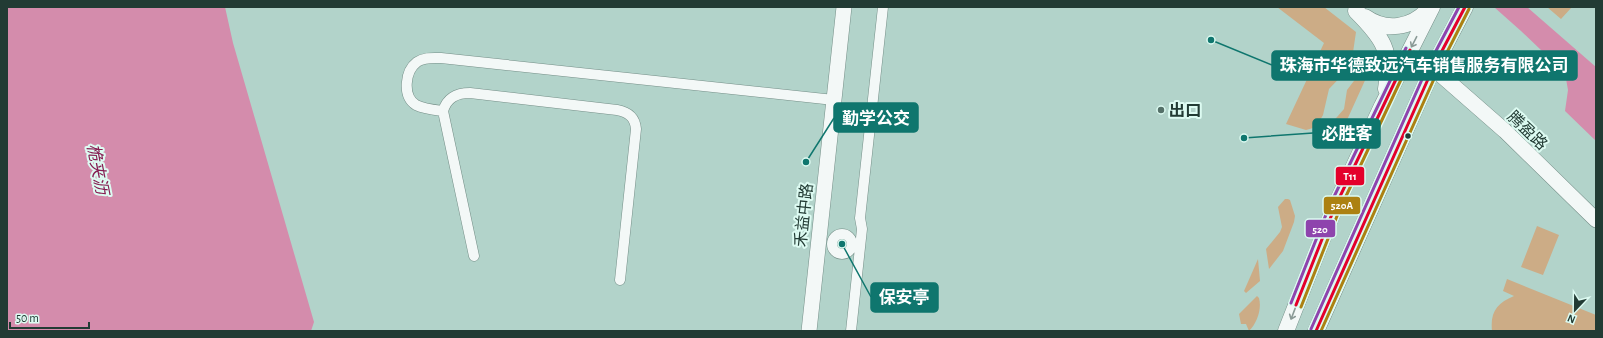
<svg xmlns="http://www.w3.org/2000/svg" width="1603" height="338" font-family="'Alegreya Sans','Noto Sans SC',sans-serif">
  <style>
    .green { fill: #ccac86 }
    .water { fill: #d48cac }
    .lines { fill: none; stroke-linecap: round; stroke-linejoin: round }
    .street-casing { stroke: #748e87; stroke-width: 11 }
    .secondary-casing { stroke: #748e87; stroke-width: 16 }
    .primary-casing { stroke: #748e87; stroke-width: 17 }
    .street { stroke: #f3f8f7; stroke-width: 10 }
    .secondary { stroke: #f3f8f7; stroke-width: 15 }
    .primary { stroke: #f3f8f7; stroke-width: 16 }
    .bus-1-casing { stroke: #ddfbf2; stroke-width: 6 }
    .bus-2-casing { stroke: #ddfbf2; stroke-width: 6 }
    .bus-3-casing { stroke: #ddfbf2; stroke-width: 6 }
    .bus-1 { stroke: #e4002b; stroke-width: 3 }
    .bus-2 { stroke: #ac8112; stroke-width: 3 }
    .bus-3 { stroke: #8e44ad; stroke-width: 3 }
    .oneway { stroke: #8a9a96 }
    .poi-dot { fill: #547068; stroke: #ddfbf2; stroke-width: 1.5 }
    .bus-dot { fill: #223b34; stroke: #ddfbf2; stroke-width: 1.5 }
    .labels { text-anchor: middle; stroke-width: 4; stroke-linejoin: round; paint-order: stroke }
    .poi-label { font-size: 16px; font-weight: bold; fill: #223b34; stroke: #ddfbf2; text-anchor: start }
    .street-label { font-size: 16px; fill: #223b34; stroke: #ddfbf2 }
    .water-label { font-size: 17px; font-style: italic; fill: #861d52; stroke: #ddfbf2 }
    .leader { fill: none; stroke: #0f766e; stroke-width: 1.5 }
    .callout-dot { fill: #0f766e; stroke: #ddfbf2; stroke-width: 1.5 }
    .callout { fill: #0f766e; stroke: #0f766e; stroke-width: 1.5 }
    .callout-label { font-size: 17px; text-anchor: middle; font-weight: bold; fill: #fff }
    .line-badge { stroke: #ddfbf2; stroke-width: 1.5 }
    .badge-label { font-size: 11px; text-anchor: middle; font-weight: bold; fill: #fff }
  </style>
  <rect width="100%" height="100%" fill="#b2d3ca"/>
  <!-- green -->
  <path class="green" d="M1277 7H1324L1356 32 1351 66 1329 89 1323 115 1319 122 1313 128 1306 130 1286 124 1324 43Z
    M1547 7H1572L1561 19Z
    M1373 56 1372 65 1337 142 1330 143V125L1344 109 1347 90Z
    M1285 199H1288L1290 200 1295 216 1294 222 1283 251 1269 269 1266 249 1280 232 1282 227 1278 207Z
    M1537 226 1559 235 1543 275 1521 267Z
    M1258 259 1260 281 1246 293 1244 291Z
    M1507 279 1596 315V331H1492C1490 312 1497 303 1514 296L1503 291Z
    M1257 296 1259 298C1262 309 1257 323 1249 331L1246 324H1241L1239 314Z"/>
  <!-- water -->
  <path class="water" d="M7 7H225L233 43 314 322 311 331H7Z
    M1494 7H1527L1596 67V141L1565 111 1568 90 1565 73 1521 31Z"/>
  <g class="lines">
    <!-- street casing -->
    <g class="street-casing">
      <path id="street" d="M443 111C435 110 424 109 416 105 402 96 405 71 417 62 424 57 433 58 441 58L834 100
        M832 244a10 10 0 1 1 20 0a10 10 0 1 1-20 0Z
        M474 256 443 111C447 98 456 93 470 93L617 110C628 112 635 117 636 129L620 280
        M851 331 862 229 860 218 883 7"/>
    </g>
    <!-- secondary casing -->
    <g class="secondary-casing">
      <path id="secondary" d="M1433 68 1505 131 1596 220
        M809 331 844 7"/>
    </g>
    <!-- primary casing -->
    <g class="primary-casing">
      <path id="primary" d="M1356 11C1382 37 1393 51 1386 89
        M1365 17C1386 32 1411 28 1428 10
        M1286 331 1334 209 1382 106 1432 7
        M1316 331 1433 68 1465 7"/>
    </g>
    <!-- street -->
    <use href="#street" class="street"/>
    <!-- secondary -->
    <use href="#secondary" class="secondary"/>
    <!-- primary -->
    <use href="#primary" class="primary"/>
    <!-- bus-1 casing -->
    <g class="bus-1-casing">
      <path id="bus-1" d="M1296 305 1334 209 1410 50
        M1316 331 1433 68 1465 7"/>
    </g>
    <!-- bus-2 casing -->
    <g class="bus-2-casing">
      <path id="bus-2" d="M1301 307 1339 211 1414 52
        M1321 331 1438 70 1469 9"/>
    </g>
    <!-- bus-3 casing -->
    <g class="bus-3-casing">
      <path id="bus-3" d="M1291 303 1329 207 1406 48
        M1311 329 1428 66 1459 7"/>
    </g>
    <!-- bus-1 -->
    <use href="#bus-1" class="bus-1"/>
    <!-- bus-2 -->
    <use href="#bus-2" class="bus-2"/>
    <!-- bus-3 -->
    <use href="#bus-3" class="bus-3"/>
  </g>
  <!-- one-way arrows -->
  <defs><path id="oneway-shaft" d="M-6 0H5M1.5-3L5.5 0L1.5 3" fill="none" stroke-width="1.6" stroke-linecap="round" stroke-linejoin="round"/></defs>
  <g class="oneway">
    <use href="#oneway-shaft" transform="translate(1414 42) rotate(117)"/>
    <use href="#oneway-shaft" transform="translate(1293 314) rotate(111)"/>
  </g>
  <!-- markers -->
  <circle class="poi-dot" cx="1161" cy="110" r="4"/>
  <circle class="bus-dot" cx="1408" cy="136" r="3.5"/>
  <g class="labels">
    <!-- poi labels -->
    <g class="poi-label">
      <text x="1169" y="116">出口</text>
    </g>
    <!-- street labels -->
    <g class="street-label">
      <text transform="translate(1528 130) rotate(44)" y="6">腾盈路</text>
      <text transform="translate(803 215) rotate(-84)" y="6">禾益中路</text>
    </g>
    <!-- water labels -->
    <g class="water-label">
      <text transform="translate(98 169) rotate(79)" y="6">桅夹沥</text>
    </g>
  </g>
  <!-- callouts -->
  <path class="leader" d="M1211 40L1272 65M806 162L834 118M1244 138L1313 133M842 244L871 297"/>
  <g class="callout-dot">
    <circle cx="1211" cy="40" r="4"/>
    <circle cx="806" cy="162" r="4"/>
    <circle cx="1244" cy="138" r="4"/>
    <circle cx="842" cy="244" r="4"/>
  </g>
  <g class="callout">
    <rect x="1272" y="51" width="305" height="29" rx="4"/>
    <rect x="834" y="103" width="84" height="29" rx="4"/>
    <rect x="1313" y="119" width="67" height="29" rx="4"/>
    <rect x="871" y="283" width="67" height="29" rx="4"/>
  </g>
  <g class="callout-label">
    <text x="1424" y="71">珠海市华德致远汽车销售服务有限公司</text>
    <text x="876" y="124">勤学公交</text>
    <text x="1347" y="139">必胜客</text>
    <text x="904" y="303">保安亭</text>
  </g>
  <g class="line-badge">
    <rect x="1335" y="166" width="30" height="20" rx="4" fill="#e4002b"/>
    <rect x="1323" y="196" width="38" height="19" rx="4" fill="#ac8112"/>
    <rect x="1305" y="219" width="31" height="19" rx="4" fill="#8e44ad"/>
  </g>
  <g class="badge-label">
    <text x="1350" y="180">T11</text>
    <text x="1342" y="209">520A</text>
    <text x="1320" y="233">520</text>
  </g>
  <!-- border -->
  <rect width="1603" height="338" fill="none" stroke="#223b34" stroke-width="16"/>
  <!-- north arrow -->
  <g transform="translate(1575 310) rotate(202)" stroke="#ddfbf2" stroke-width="3" paint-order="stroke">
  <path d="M0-3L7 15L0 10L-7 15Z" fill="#223b34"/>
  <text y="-6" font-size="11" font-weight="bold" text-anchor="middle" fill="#223b34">N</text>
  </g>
  <!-- scale -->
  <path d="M10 322v6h79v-6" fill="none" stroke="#223b34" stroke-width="2"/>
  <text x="16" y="322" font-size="12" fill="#223b34" stroke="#ddfbf2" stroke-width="3" paint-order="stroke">50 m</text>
</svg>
